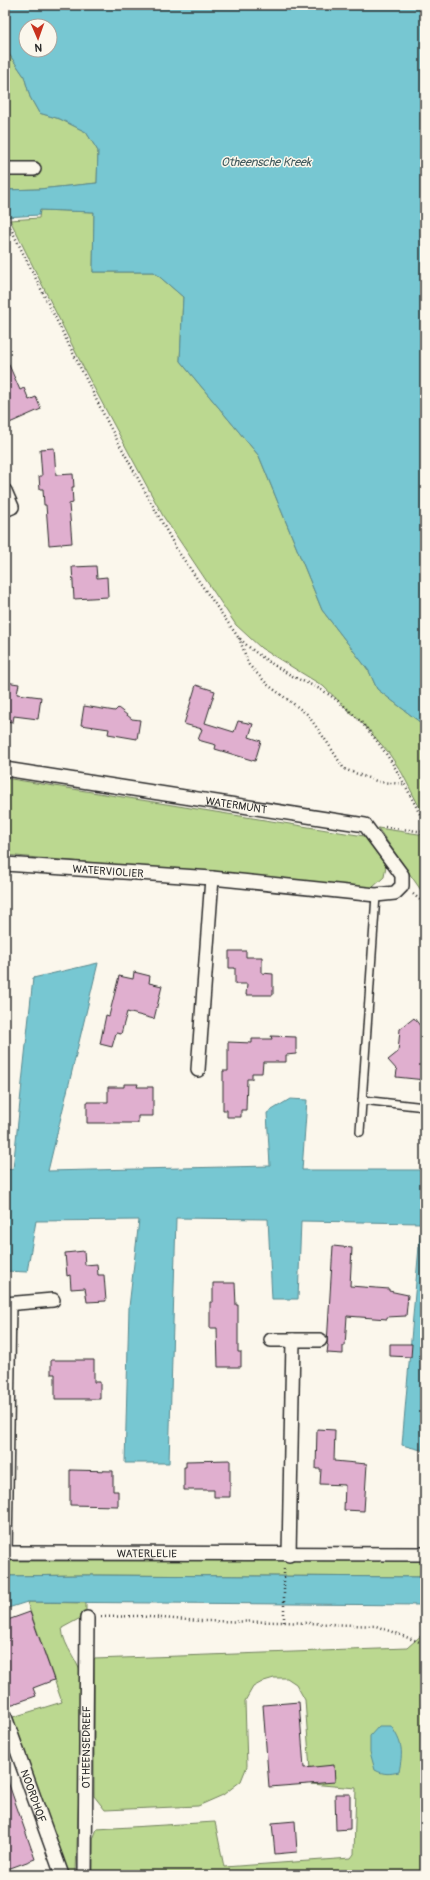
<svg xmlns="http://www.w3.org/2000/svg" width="430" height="1880" font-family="Pangolin,sans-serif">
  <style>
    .green { fill: #bbd890; stroke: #73825e }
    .water { fill: #77c7d2; stroke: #59898f; fill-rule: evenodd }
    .building { fill: #e0afcf; stroke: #2b2b2b }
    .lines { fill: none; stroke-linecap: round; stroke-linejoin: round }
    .service-casing { stroke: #2b2b2b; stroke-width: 10 }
    .minor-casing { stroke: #2b2b2b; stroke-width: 16 }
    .path { stroke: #2b2b2b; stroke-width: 2.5; stroke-dasharray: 1 3; stroke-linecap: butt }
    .service { stroke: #fbf7ec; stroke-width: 7 }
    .minor { stroke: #fbf7ec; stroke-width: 13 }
    .labels { text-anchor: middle; stroke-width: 3; stroke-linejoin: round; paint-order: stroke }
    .street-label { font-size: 11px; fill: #2b2b2b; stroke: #fbf7ec }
    .water-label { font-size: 12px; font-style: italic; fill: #425a5d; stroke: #fbf7ec }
  </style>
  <rect width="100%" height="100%" fill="#fbf7ec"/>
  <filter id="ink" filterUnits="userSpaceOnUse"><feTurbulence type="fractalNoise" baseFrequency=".025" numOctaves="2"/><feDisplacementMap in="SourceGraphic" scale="8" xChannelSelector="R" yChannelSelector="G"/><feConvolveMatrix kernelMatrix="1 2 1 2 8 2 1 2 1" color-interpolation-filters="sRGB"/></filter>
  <g filter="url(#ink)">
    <!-- green -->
    <path class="green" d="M5 48 24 76 30 97 39 113 60 119 86 132 98 151 97 183 39 189 5 190V173H39L38 162H5Z
      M40 210 94 212 93 272H154L183 297 180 361 259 456 322 610 369 671 377 689 425 726V818L402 773 388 752 365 726 323 686 261 648 236 625 163 516 86 373 10 220 39 218Z
      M5 778 364 836 386 866 384 877 372 888 5 855Z
      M378 828 425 835V896Z
      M425 1560V1577L84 1575 5 1576V1561Z
      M27 1602 86 1603V1615L62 1628C63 1648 81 1662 83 1683L76 1871 70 1874 62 1860 13 1717 62 1702Z
      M425 1632V1875H93V1839L97 1829 215 1822 224 1867 351 1858 354 1854 356 1788 311 1784 305 1700 296 1684 287 1678H274L264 1681 253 1687 245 1701 247 1766 241 1781 223 1795 198 1806 105 1810 94 1796V1659L407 1648Z"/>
    <!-- water -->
    <path class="water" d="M5 5H425V726L377 689 369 671 322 610 259 456 180 361 183 297 154 272H93L94 212 40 210 39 215 5 217V190L39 189 97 183 98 151 86 132 60 119 39 113 30 97 24 76 5 48ZM26 26H50V50H26Z
      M98 963 48 1171 270 1166 267 1113 290 1099 307 1100 302 1170H425V1451L402 1445 421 1223 301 1221 298 1299H272L268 1219 176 1218 169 1463H125L129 1307 139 1220 36 1221 27 1272 5 1271V1170L13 1169 33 978Z
      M84 1575 425 1577V1605L27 1602 5 1609V1576Z
      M379 1726H391C403 1744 403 1751 399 1772 390 1774 384 1775 375 1770L370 1752V1736Z"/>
    <!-- building -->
    <path class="building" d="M5 356 20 390 24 388 29 400 36 397 41 409 5 425Z
      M54 448 56 475 73 474 74 487H72L73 503 69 504 72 543 49 545 46 505H44L43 489H40L39 476H42L40 449Z
      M96 566 97 578 107 577 108 597 74 599 72 567Z
      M5 682 19 684 17 694 41 697 38 719 14 716 13 722 5 721Z
      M196 685 215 691 205 723 234 732 238 721 253 724 249 737 261 741 255 761 215 749 216 745 198 740 202 729 184 724Z
      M84 706 115 711 118 708 132 719 140 720 137 739 108 734 109 729 81 725Z
      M229 951H246V957H262V973L273 974V995H246L247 984H235V968H229Z
      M134 972 150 976 149 983 162 986 154 1019 127 1012 121 1034 116 1033 112 1047 100 1044 106 1015 109 1016 119 976 133 979Z
      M414 1018 425 1032 423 1054H425V1080L396 1077 397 1070 388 1060 398 1052 400 1029Z
      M271 1036 296 1037V1054L286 1055V1062H263L262 1073H252V1079H247L246 1110H241V1117H227V1110H223V1071H228V1042L252 1043V1039H272Z
      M124 1084H138L137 1087H153V1116H138V1123H87V1102H108V1087H124Z
      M333 1246 352 1248 350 1286 389 1289V1291L408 1295 406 1316 387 1317V1319L347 1316 345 1346H343V1354L327 1353 328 1345 327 1344Z
      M84 1251 85 1265 97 1264 98 1275H104L106 1301 87 1302 85 1288 71 1289 70 1275 67 1276 65 1253Z
      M213 1283H235L236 1305H238V1352H241V1367H218L217 1328H210V1302H213Z
      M390 1344H412L411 1357 390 1356Z
      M51 1360H94V1382H100V1399H55V1374H51Z
      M317 1429 335 1430 334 1461 367 1464 364 1511 344 1510 345 1485 320 1484 321 1469H316Z
      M230 1460V1497H214V1490H184V1467H186V1461Z
      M70 1470 113 1471V1491H118V1506L70 1505Z
      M30 1612 54 1680 33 1688 36 1696 10 1705 5 1690V1621Z
      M299 1702 304 1768 334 1765 335 1782 269 1787 263 1705Z
      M7 1779 35 1859 5 1870V1780Z
      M335 1794H350V1829L336 1830Z
      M295 1821 297 1852 275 1854 272 1823Z"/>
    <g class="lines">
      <!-- service casing -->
      <g class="service-casing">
        <path id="service" d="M362 1100 425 1107
          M360 1132 376 895"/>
      </g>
      <!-- minor casing -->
      <g class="minor-casing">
        <g id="minor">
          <path d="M5 169H34"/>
          <path d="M5 491 12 507 5 510"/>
          <path id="s1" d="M5 769 365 825 402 875V886L395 893 376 895 212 878 5 864"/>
          <path d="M198 1070 212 878"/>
          <path d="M5 1304 53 1300"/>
          <path d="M271 1340H320"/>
          <path id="s2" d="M5 1553 425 1554"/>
          <path d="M5 1553 9 1304"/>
          <path d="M289 1555 293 1340"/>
          <path id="s3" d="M5 1717 62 1875"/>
          <path id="s4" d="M85 1875 87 1618"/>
        </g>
      </g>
      <!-- path -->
      <path class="path" d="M5 217 110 427 177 550 238 637C255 654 276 667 298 679 307 683 317 687 325 692 373 722 402 776 425 825
        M239 638 249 665 268 685 307 714 329 745 344 769 379 782 403 784
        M385 827 425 832
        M413 894 425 904
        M101 1617 137 1616 200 1621 284 1622 376 1626 425 1644
        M284 1622V1568"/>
      <!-- service -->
      <use href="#service" class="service"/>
      <!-- minor -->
      <use href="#minor" class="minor"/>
    </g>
  </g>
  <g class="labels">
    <!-- street labels -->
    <g class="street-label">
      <text dy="4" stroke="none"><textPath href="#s1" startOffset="234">WATERMUNT</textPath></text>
      <text transform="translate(108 871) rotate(4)" y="4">WATERVIOLIER</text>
      <text dy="4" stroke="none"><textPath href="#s2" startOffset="142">WATERLELIE</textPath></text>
      <text dy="4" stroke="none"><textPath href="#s4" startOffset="128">OTHEENSEDREEF</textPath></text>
      <text dy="4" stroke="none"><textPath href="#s3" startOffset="84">NOORDHOF</textPath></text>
    </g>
    <!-- water labels -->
    <g class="water-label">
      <text x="266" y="166">Otheensche Kreek</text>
    </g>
  </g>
  <!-- margin -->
  <rect width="430" height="1880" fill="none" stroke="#fbf7ec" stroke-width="20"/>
  <rect x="10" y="10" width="410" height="1860" fill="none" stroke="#2b2b2b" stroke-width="1.5" filter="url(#ink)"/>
  <!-- north arrow -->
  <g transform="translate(38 38) rotate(178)"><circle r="19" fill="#fbf7ec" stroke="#a8a59f"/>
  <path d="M0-3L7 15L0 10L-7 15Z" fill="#c8321e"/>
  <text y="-6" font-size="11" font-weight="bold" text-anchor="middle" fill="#2b2b2b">N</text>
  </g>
</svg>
